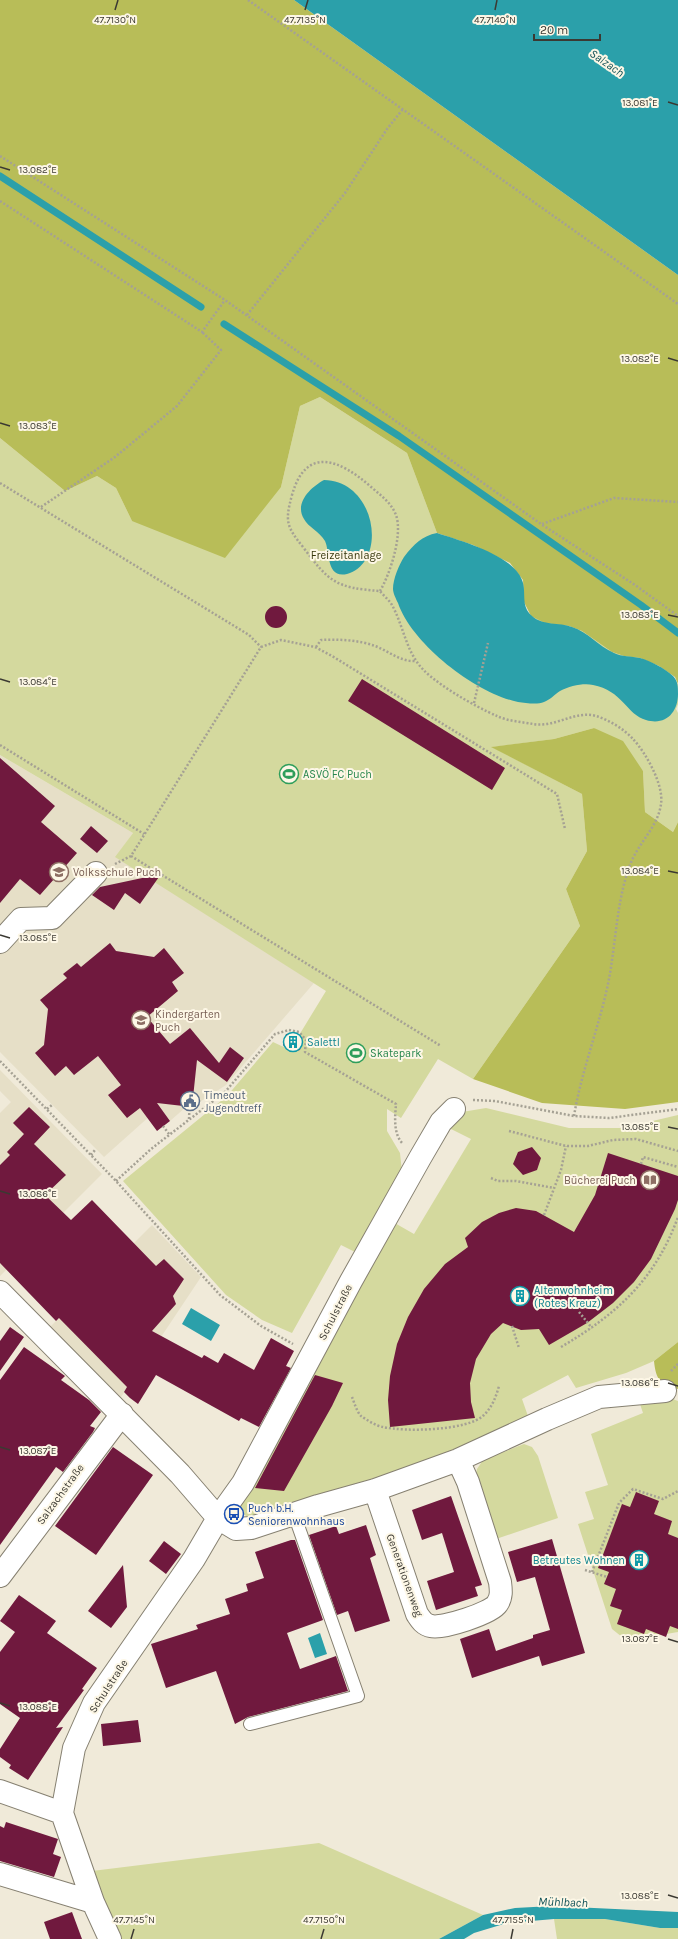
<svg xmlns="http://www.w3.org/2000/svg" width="678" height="1939" font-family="Karla,sans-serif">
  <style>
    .built { fill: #e6dfc7 }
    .green { fill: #d4d99e }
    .forest { fill: #b8bd58 }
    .water { fill: #2ba0aa }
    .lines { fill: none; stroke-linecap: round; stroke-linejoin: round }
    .stream { stroke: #2ba0aa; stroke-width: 7 }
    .building { fill: #70193e }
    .lane-casing { stroke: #868071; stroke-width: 14 }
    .street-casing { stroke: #868071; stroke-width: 24 }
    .path { stroke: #a5a194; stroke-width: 2.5; stroke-dasharray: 2 2; stroke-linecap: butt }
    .lane { stroke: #fff; stroke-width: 12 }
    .street { stroke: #fff; stroke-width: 22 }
    .ticks { fill: none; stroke: #3b3932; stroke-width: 1.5 }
    .labels { text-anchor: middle; stroke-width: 4; stroke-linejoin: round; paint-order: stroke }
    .park-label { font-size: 11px; fill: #36370c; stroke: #fdf7e6 }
    .leisure-label { font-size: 11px; fill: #27864d; stroke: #fdf7e6; text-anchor: start }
    .education-label { font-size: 11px; fill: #785e54; stroke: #fdf7e6; text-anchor: start }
    .culture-label { font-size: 11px; fill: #0d838f; stroke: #fdf7e6; text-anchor: start }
    .service-label { font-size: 11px; fill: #4e5e75; stroke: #fdf7e6; text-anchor: start }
    .street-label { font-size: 11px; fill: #3b3932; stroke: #fdf7e6 }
    .transit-label { font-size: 11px; fill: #164399; stroke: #fdf7e6; text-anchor: start }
    .water-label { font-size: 12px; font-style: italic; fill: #0f5056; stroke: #fdf7e6 }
    .ticks-label { font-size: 10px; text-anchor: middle; fill: #3b3932; stroke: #fdf7e6; stroke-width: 4; stroke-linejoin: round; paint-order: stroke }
  </style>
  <rect width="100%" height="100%" fill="#f0ead9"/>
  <!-- built -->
  <path class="built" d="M0 755 133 833 116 857 314 983 226 1085 192 1107H186L170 1121 160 1107 104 1157 0 1052Z
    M0 1070 102 1174 0 1276V1113L11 1102 0 1091Z
    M152 1225 201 1277 121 1397 49 1328Z"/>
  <!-- green -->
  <path class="green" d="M320 397 407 453 437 533 531 616 582 631 612 652 624 656 640 658 678 684V704L676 709 678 713V822L673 832 645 812 643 771 594 728 554 739 492 747 582 794 587 851 566 889 580 926 473 1079 438 1059 401 1118 387 1109V1131L400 1153 402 1172 359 1254 341 1245 292 1333 262 1320 226 1295 123 1181 227 1096 273 1042 290 1050 326 991 115 857 133 833 0 755V438L65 491 97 476 116 488 132 521 281 487 300 406Z
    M486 1108 569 1128H623L678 1115V1342L654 1361 626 1373 576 1388 568 1375 522 1399 529 1419 449 1456 254 1519C245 1517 241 1513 240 1504L353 1300 369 1264 393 1222 414 1234 471 1139 447 1127 462 1112Z
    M670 1398 678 1401V1632L631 1640 622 1637 612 1629 578 1524 594 1519 585 1492 608 1485 591 1434 643 1413 639 1401Z
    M524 1444 532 1447 538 1456 558 1518 496 1539 475 1478 477 1469 483 1460Z
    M319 1843 483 1915 439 1939H121L92 1871Z
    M554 1919H605L660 1928H678V1939H557Z"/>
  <!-- forest -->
  <path class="forest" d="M0 0H294L678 275V684L675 677 659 666 640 658 624 656 612 652 582 631 569 626 545 623 531 616 524 602 523 580 510 563 473 545 437 533 407 453 320 397 300 406 281 487 225 558 132 521 116 488 97 476 65 491 0 438Z
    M594 728 623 741 643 771 645 812 673 832 678 822V1102L625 1109 542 1103 473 1079 580 926 566 889 587 851 582 794 491 747 554 739Z
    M678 1342V1389C660 1384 656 1380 654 1361Z"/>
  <!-- water -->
  <path class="water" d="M294 0H678V275Z
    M324 480C377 481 388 563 347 574 326 579 330 551 325 541 319 531 308 527 304 519 294 503 311 487 324 480Z
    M437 533C461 541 513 555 522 580 527 592 520 606 532 616 543 626 559 622 572 627 588 632 598 646 614 653 622 657 631 656 640 658 651 661 664 668 673 676 678 681 678 687 678 694 678 712 666 726 646 720 627 715 622 690 593 685 583 683 570 686 560 691 555 694 550 700 544 702 537 705 526 703 518 702 475 693 412 644 398 603 396 599 393 593 393 589 393 579 399 565 404 557 414 544 422 536 437 533Z
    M191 1308 220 1325 211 1341 182 1324Z
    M320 1633 327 1654 315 1658 308 1638Z
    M552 1906 678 1912V1928H660L605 1919H554L507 1923 474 1933 464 1939H439L483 1915 515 1908Z"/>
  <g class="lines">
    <!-- stream -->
    <path class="stream" d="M0 176 201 307
      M224 324 399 436 641 605 678 633"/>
  </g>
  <!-- building -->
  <path class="building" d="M265 617a11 11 0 1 1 22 0a11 11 0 1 1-22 0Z
    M362 679 505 768 492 790 348 701Z
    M0 758 55 806 41 822 77 853 40 895 20 879 0 903Z
    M91 826 108 841 97 853 80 839Z
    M161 874 140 904 125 893 114 910 92 895 100 887Z
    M110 943 116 951 154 957 164 948 184 973 172 982 178 991 147 1017 170 1044 190 1028 219 1063 230 1047 244 1058 227 1082 197 1060 192 1107 157 1103 170 1121 157 1131 140 1108 127 1118 108 1095 121 1085 98 1056 74 1075 66 1066 55 1076 35 1053 44 1045 48 1009 40 1000 67 978 63 974 77 963 81 967Z
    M296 1033 302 1039 300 1050 291 1052 283 1045 286 1034Z
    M29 1107 50 1127 34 1144 66 1175 45 1195 71 1220 92 1200 156 1266 164 1259 184 1279 173 1296 176 1304 152 1331 202 1358 204 1355 218 1363 224 1353 254 1370 271 1338 294 1351 286 1366 291 1368 259 1427 241 1418 239 1421 156 1375 138 1404 130 1398 124 1392 127 1387 59 1318 56 1321 0 1263V1165L10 1155 7 1152 24 1134 13 1123Z
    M532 1147 541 1158 537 1170 523 1175 513 1164 518 1152Z
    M608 1153 678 1176V1200L675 1209 651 1259 634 1282 613 1303 587 1323 549 1345 539 1329 521 1330 503 1323 491 1334 476 1359 470 1383 471 1402 475 1418 390 1427 388 1400 390 1376 397 1344 408 1317 424 1289 445 1264 468 1247 465 1238 482 1222 499 1213 516 1208 536 1211 574 1232 595 1195Z
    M10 1327 24 1337 0 1371V1341Z
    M24 1347 65 1376 61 1380 89 1400 101 1412 90 1426 95 1428 93 1432 63 1472 56 1467 0 1545V1380Z
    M315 1375 343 1383 332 1406 284 1491 255 1488Z
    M113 1447 153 1475 96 1555 55 1526Z
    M636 1492 659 1501 654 1514 672 1521 668 1534 678 1538V1629L670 1626 666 1637 646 1629 644 1634 617 1624 622 1610 610 1606 616 1589 604 1584 609 1572 598 1568 622 1504 630 1507Z
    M451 1496 482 1585 475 1587 478 1596 436 1610 427 1581 454 1572 442 1533 422 1540 412 1510Z
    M366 1525 376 1555 370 1558 390 1621 355 1632 348 1611 337 1615 309 1535 336 1526 339 1534Z
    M552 1539 585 1653 542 1666 539 1656 472 1678 460 1639 489 1629 496 1651 533 1638V1635L550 1630 535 1577 517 1582 508 1552Z
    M291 1540H295L323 1620 287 1633 300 1669 336 1656 348 1691 248 1717 235 1724 216 1671 166 1688 151 1644 198 1629 196 1625 230 1614 225 1599 248 1591 246 1584 264 1578 255 1552Z
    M164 1541 181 1554 166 1574 149 1561Z
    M123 1565 127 1607 111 1628 88 1611Z
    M19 1595 56 1621 47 1633 97 1668 82 1689 84 1690 56 1728 63 1727 28 1780 9 1768 11 1765 0 1757V1749L20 1718 0 1704V1652L15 1632 0 1621Z
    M138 1720 141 1742 103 1746 101 1724Z
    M6 1822 58 1839 53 1854 61 1857 54 1877 0 1861V1826L4 1828Z
    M72 1912 82 1939H50L44 1922Z"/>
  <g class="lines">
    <!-- lane casing -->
    <g class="lane-casing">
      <path id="lane" d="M250 1724 358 1696 294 1514"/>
    </g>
    <!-- street casing -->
    <g class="street-casing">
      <path id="street" d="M0 942 21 919 52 918 96 873
        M0 1292 180 1474 218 1518 236 1529 251 1528 318 1506 375 1490 458 1460 547 1419 599 1397 665 1391
        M375 1490 417 1614C421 1620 424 1625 431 1626 443 1629 491 1613 497 1604 502 1597 501 1590 500 1582L468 1482 458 1460
        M0 1576 122 1414
        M0 1791 62 1813
        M0 1874 93 1902
        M110 1939 93 1902 62 1813 74 1748 94 1703 194 1559 218 1518 243 1483 351 1281 420 1158 441 1122 454 1109"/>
    </g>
    <!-- path -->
    <path class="path" d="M248 0 678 304
      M0 156 225 300 541 524 635 585 678 616
      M0 201 202 332 225 300
      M247 315 345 193 387 129 403 109
      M0 483 249 635 261 647
      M41 507 115 457 177 406 221 350 202 332
      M542 524 614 498 678 502
      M380 591C390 574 403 535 396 515 391 502 380 495 370 486 340 460 306 445 292 495 285 521 286 526 303 547 329 582 336 588 380 591 384 596 389 600 392 605 402 623 405 645 417 662 429 681 476 707 497 716 507 721 522 722 533 724 555 728 575 710 596 716 609 720 624 729 633 739 646 753 664 785 661 804 658 827 638 843 630 865 615 905 616 952 606 993 596 1035 581 1074 574 1116
      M316 647 321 640C338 639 359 640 375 646 389 651 400 662 416 661
      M474 703 488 643
      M0 745 144 834
      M131 856 441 1046
      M115 864 131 856 261 647 281 640 315 647 332 656 557 794 565 829
      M0 1061 116 1181 220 1295 261 1326 293 1344
      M473 1100 495 1101 574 1116 609 1118 678 1109
      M47 1109 52 1105
      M189 1119 190 1094
      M163 1126 169 1134
      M509 1131 566 1146H588L613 1140 636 1139 678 1151
      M91 1155 95 1150
      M641 1164 643 1157 678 1167
      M491 1178 498 1181H516L554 1188
      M116 1181 151 1149 225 1092 275 1034 289 1030 299 1032 306 1040 305 1052 396 1104C395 1117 393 1134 403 1144
      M544 1215 561 1170 566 1146
      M579 1312 592 1328
      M512 1326 519 1348
      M561 1347C617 1314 655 1280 678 1217
      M671 1371 678 1364
      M352 1397C354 1402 357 1412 361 1416 367 1420 376 1426 383 1427 404 1432 468 1431 484 1415 492 1407 496 1397 499 1386
      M585 1570 607 1577
      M592 1572 619 1503 633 1489 663 1499 678 1491"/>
    <!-- lane -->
    <use href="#lane" class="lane"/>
    <!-- street -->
    <use href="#street" class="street"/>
  </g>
  <!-- ticks -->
  <path class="ticks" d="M115 10 118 0M305 10 308 0M495 10 497 0M668 102 678 105M0 167 10 170M668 358 678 361M0 423 10 426M668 615 678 617M0 679 10 682M668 871 678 873M0 935 10 938M668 1127 678 1129M0 1191 10 1194M668 1383 678 1386M0 1447 10 1450M668 1639 678 1642M0 1703 10 1706M668 1895 678 1898M131 1939 134 1929M321 1939 324 1929M511 1939 513 1929"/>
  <!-- icons -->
  <defs>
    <g id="stadium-ring" transform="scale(1)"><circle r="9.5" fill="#fdf7e6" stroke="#2e9e5b" stroke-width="1.5"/><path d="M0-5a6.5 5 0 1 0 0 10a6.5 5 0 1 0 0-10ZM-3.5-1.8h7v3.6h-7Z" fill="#2e9e5b"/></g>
    <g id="school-ring" transform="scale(1)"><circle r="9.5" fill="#fdf7e6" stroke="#8d6e63" stroke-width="1.5"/><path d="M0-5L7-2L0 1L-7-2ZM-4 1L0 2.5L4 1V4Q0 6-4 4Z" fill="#8d6e63"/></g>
    <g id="building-ring" transform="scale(1)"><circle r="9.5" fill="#fdf7e6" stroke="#0f9aa8" stroke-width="1.5"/><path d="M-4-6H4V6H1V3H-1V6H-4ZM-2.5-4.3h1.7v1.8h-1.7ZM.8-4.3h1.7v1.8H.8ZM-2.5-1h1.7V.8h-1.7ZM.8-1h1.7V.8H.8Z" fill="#0f9aa8"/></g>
    <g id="civic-ring" transform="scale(1)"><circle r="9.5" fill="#fdf7e6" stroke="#5c6f8a" stroke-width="1.5"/><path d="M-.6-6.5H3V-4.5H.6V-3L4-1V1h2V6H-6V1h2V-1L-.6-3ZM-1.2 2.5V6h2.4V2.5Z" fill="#5c6f8a"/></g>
    <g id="library-ring" transform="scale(1)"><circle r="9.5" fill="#fdf7e6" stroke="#8d6e63" stroke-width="1.5"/><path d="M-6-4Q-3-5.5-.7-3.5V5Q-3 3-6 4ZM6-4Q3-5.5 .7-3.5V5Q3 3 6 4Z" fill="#8d6e63"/></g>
    <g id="bus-ring" transform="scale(1)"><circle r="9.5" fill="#fdf7e6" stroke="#1a4fb4" stroke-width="1.5"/><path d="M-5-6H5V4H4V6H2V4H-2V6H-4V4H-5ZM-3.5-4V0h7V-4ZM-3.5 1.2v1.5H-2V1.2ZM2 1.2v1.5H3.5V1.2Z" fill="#1a4fb4"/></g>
  </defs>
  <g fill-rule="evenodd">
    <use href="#stadium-ring" x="289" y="774"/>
    <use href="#school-ring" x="59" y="872"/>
    <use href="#school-ring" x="141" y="1020"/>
    <use href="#building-ring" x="293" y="1042"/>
    <use href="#stadium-ring" x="356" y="1053"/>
    <use href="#civic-ring" x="190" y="1101"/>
    <use href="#library-ring" x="650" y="1180"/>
    <use href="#building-ring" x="520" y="1296"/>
    <use href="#bus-ring" x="234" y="1514"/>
    <use href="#building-ring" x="639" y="1560"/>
  </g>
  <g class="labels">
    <!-- park labels -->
    <g class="park-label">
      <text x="346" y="559">Freizeitanlage</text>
    </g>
    <!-- leisure labels -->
    <g class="leisure-label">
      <text x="303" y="778">ASVÖ FC Puch</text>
      <text x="370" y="1057">Skatepark</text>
    </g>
    <!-- education labels -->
    <g class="education-label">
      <text x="73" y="876">Volksschule Puch</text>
      <text x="155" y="1018">Kindergarten<tspan x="155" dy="13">Puch</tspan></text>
      <text x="636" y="1184" text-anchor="end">Bücherei Puch</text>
    </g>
    <!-- culture labels -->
    <g class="culture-label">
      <text x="307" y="1046">Salettl</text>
      <text x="534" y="1294">Altenwohnheim<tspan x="534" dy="13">(Rotes Kreuz)</tspan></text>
      <text x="625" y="1564" text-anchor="end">Betreutes Wohnen</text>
    </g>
    <!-- service labels -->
    <g class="service-label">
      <text x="204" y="1099">Timeout<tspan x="204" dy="13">Jugendtreff</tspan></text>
    </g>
    <!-- street labels -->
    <g class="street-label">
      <text transform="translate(335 1312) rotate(-63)" y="4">Schulstraße</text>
      <text transform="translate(60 1494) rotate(-54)" y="4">Salzachstraße</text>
      <text transform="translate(405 1575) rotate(70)" y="4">Generationenweg</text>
      <text transform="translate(108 1686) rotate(-57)" y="4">Schulstraße</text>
    </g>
    <!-- transit labels -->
    <g class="transit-label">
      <text x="248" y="1512">Puch b.H.<tspan x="248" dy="13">Seniorenwohnhaus</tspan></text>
    </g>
    <!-- water labels -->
    <g class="water-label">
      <text transform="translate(607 63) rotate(35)" y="4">Salzach</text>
      <text transform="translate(563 1902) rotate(2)" y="4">Mühlbach</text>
    </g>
  </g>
  <g class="ticks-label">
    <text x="115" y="23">47.7130°N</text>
    <text x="305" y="23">47.7135°N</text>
    <text x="495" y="23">47.7140°N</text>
    <text x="640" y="106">13.081°E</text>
    <text x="38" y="173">13.082°E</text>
    <text x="640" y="362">13.082°E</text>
    <text x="38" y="429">13.083°E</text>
    <text x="640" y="618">13.083°E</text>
    <text x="38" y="685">13.084°E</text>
    <text x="640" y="874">13.084°E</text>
    <text x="38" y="941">13.085°E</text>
    <text x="640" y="1130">13.085°E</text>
    <text x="38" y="1197">13.086°E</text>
    <text x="640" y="1386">13.086°E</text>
    <text x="38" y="1454">13.087°E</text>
    <text x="640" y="1642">13.087°E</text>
    <text x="38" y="1710">13.088°E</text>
    <text x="640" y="1899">13.088°E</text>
    <text x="134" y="1923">47.7145°N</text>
    <text x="324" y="1923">47.7150°N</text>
    <text x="513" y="1923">47.7155°N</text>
  </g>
  <!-- scale -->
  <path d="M534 34v6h66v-6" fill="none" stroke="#3b3932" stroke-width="2"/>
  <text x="540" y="34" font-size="12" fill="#3b3932" stroke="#fdf7e6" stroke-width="3" paint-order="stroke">20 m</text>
</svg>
